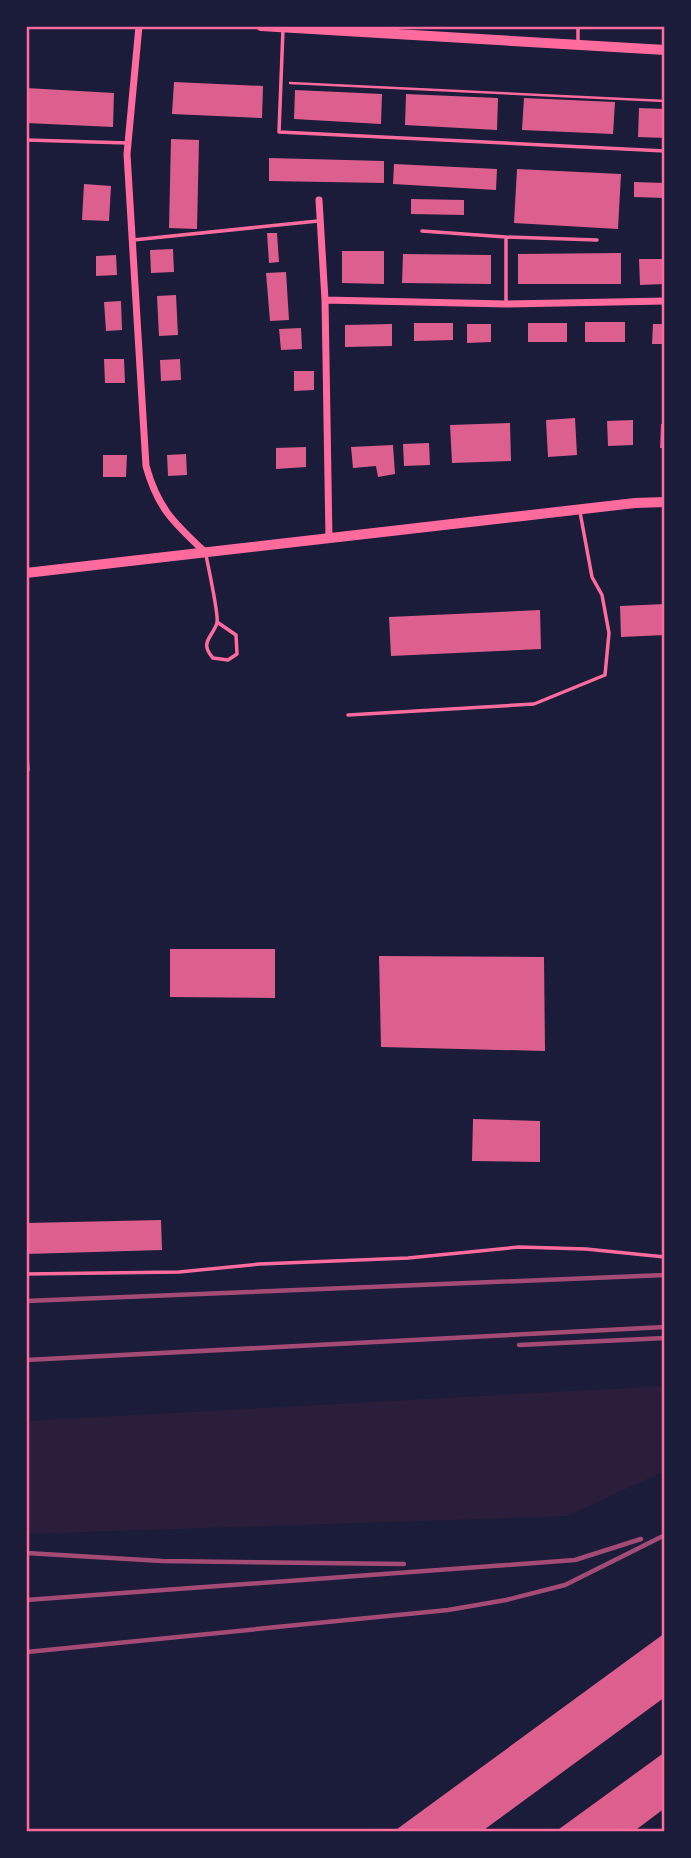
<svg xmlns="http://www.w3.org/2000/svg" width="691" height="1858" font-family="'Open Sans',sans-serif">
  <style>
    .green { fill: #2a1e3b }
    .building { fill: #dd5f8e }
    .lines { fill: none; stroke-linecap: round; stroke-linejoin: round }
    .path { stroke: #ff6b9d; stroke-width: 2.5 }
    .service { stroke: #ff6b9d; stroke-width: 3.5 }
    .minor { stroke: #ff6b9d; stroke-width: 7 }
    .secondary { stroke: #ff6b9d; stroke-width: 10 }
    .rail { stroke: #a44b75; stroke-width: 4.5 }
    .neatline { fill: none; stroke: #ff6b9d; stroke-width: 2.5 }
  </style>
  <rect width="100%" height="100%" fill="#1b1b3a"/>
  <!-- green -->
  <path class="green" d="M665 1386V1471L567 1516 26 1534V1421Z"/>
  <!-- building -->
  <path class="building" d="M174 82 263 86 262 118 172 114Z
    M26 88 114 93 113 127 26 123Z
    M295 90 382 94 381 124 294 119Z
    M406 94 498 98 497 130 405 125Z
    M524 98 615 102 613 134 522 130Z
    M639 108 665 109V138L638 137Z
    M171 139 199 140 197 229 169 228Z
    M269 158 384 161V183L269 181Z
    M394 164 497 169 496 190 393 184Z
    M517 169 621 174 618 229 514 223Z
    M634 182 665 183V198L634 197Z
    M84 184 111 186 109 221 82 220Z
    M411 199 464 200V215L411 214Z
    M267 233H277L279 262 269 263Z
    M173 249 174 272 151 273 150 250Z
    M342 251H384V284L342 283Z
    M621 253V284H518V254Z
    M403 254 491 255V284L402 283Z
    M116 255 117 275 96 276V256Z
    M639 259H665V284L640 285Z
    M286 272 289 320 270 321 266 273Z
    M176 295 178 335 159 336 157 296Z
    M121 301 122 330 106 331 104 302Z
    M585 322H625V342H585Z
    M414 323H453V340L414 341Z
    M528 323H567V342H528Z
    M392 324V346L345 347V325Z
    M467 324H491V342L467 343Z
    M653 324H665V344H652Z
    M301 328 302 349 281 350 279 329Z
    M104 359H124L125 383H105Z
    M180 359 181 380 161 381 160 360Z
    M294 371H314V390L294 391Z
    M575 418 577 455 548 457 546 420Z
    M633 420V445L608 446 607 421Z
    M510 423 511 461 452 463 450 425Z
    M661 424H665V448H660Z
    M429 443 430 465 404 466 403 444Z
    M393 445 395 474 378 477 376 466 353 468 351 447Z
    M306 447V467L276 469V448Z
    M186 454 187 475 168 476 167 455Z
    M103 455H127L126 477H103Z
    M665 604V635L621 637 620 606Z
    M540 610 541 649 391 656 389 617Z
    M170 949H275V998L170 997Z
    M379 956 544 957 545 1051 381 1047Z
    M473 1119 540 1121V1162L472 1161Z
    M161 1220 162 1250 26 1254V1223Z
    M665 1633V1697L481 1832H393Z
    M665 1752V1808L633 1832H555Z"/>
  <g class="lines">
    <!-- path -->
    <path class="path" d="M290 83 665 101"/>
    <!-- service -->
    <path class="service" d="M578 26V42
      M283 29 279 132 665 151
      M26 140 128 143
      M422 231 506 237
      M133 240 318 221
      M506 304V237L597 240
      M206 555C208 566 219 615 217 623 212 638 199 642 213 658L228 660 237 654 236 635 217 622
      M348 715 534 704 605 675 609 633 602 595 592 577 580 512
      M26 742 28 770
      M26 1274 179 1272 260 1264 408 1258 519 1247 586 1249 665 1257"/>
    <!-- minor -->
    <path class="minor" d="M139 26 127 154 146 466C158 509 174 523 206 553
      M319 200 325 300 329 539
      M325 300 506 304 665 301"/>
    <!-- secondary -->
    <path class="secondary" d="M261 26 665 50
      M26 573 635 503 665 502"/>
    <!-- rail -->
    <path class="rail" d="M26 1301 665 1275
      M519 1345 665 1338
      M26 1360 665 1327
      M26 1553 162 1561 404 1564
      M26 1600 575 1560 641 1539
      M27 1652 448 1610 506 1600 565 1585 665 1535"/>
  </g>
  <!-- border -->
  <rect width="691" height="1858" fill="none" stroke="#1b1b3a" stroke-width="56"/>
  <rect x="28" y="28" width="635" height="1802" class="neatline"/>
</svg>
